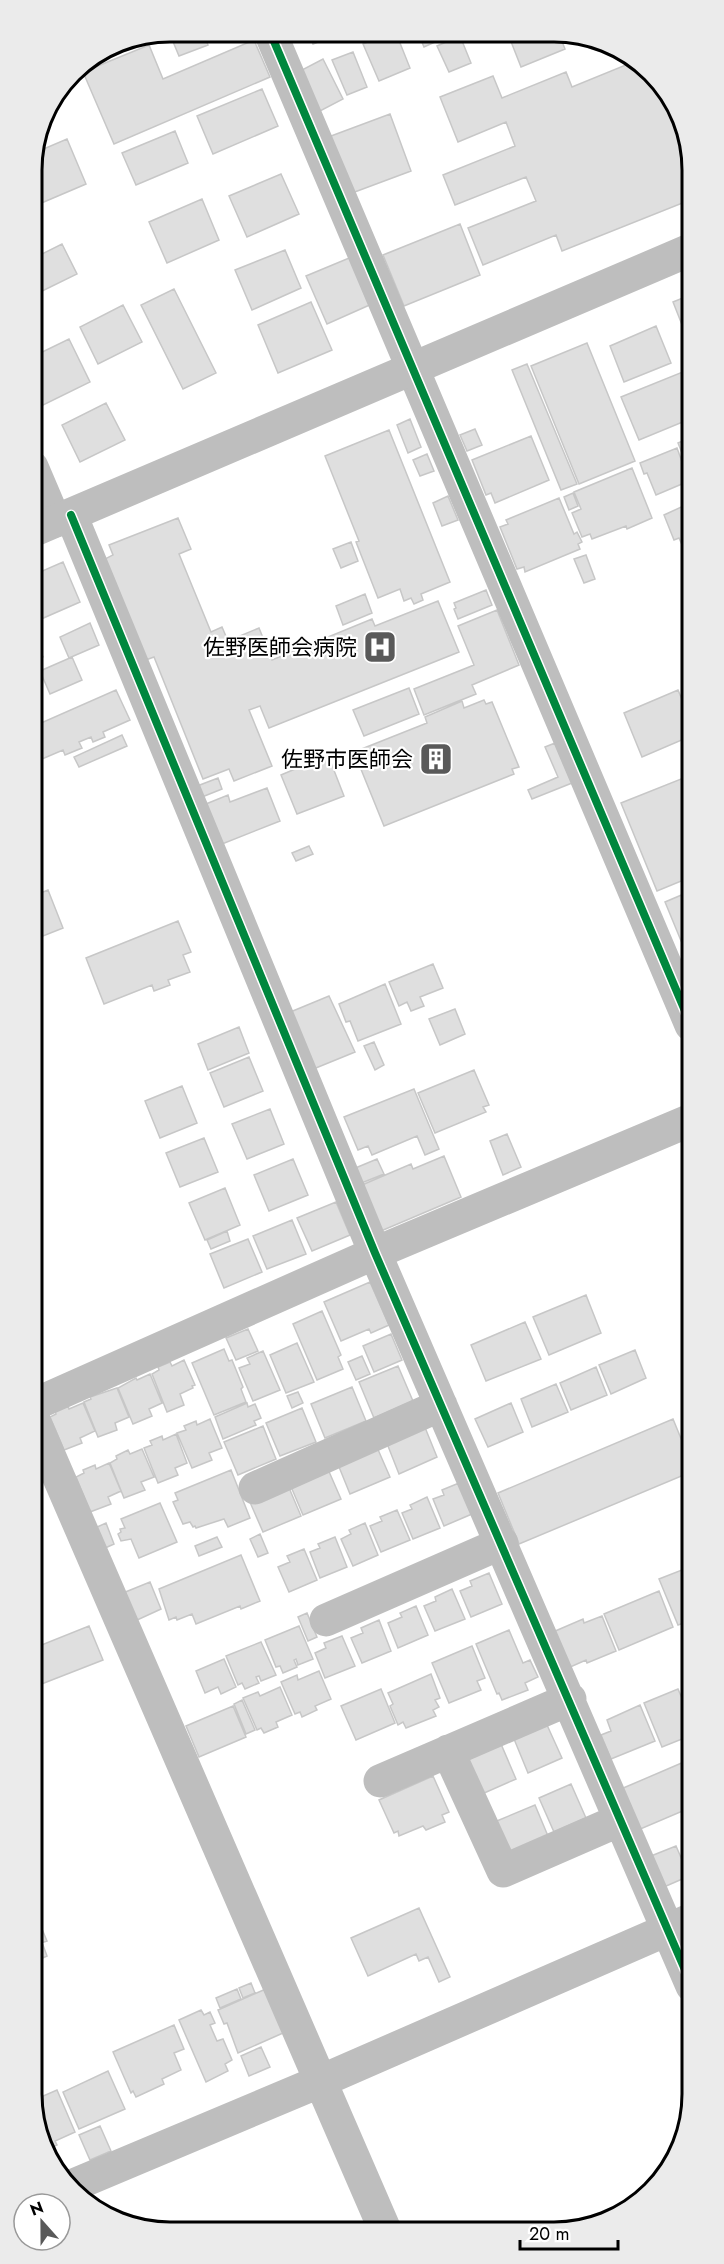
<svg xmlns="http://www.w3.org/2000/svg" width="724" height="2264" font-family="Jost,'Noto Sans JP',sans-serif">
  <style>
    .building { fill: #dfdfdf; stroke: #c7c7c7; stroke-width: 1.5 }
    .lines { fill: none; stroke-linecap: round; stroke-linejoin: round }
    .minor { stroke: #bebebe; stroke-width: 33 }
    .tertiary { stroke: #bebebe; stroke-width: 33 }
    .cycleway-casing { stroke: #fff; stroke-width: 11 }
    .cycleway { stroke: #00873e; stroke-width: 8 }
    .labels { text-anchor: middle; stroke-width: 4.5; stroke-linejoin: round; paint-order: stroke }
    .poi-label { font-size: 22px; fill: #000; stroke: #fff; text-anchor: end }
    .rim { fill: none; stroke: #000; stroke-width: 3 }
  </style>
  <rect width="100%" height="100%" fill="#fff"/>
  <!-- building -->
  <path class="building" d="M169 32H203L208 45 179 56Z
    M308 32 342 33 313 44Z
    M389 33H396L410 68 379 81 363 44Z
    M418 33H455L424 47Z
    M508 34H559L565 49 521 67Z
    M569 34H581L583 35 571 40Z
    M460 36 471 63 449 72 437 46Z
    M254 40 270 77 114 144 83 72 149 45 163 79Z
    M353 52 367 87 347 95 332 60Z
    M323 59 343 99 320 111 300 71Z
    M633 62 652 72 690 143V200L562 251 556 235 483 265 468 228 536 201 526 177 455 205 443 175 515 146 506 122 458 142 440 97 493 76 502 98 566 72 572 87Z
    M262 89 278 126 213 154 197 116Z
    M53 101 57 112 42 119V117Z
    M390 114 411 171 344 196 323 139Z
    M175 131 188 163 136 185 122 153Z
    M67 139 86 184 32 207V161L34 153Z
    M281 174 299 214 247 237 229 196Z
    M202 199 219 240 167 263 149 222Z
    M460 224 480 275 404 306 383 255Z
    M62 244 77 274 32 296V259Z
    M285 250 301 288 252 310 235 270Z
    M354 256 374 303 327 324 306 276Z
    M174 289 216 373 183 389 141 305Z
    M690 295V345L673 302Z
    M311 302 332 350 278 373 258 325Z
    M123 305 142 342 98 364 80 327Z
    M656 326 671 363 624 382 610 346Z
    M69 339 90 382 37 408 32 398V357Z
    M587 343 635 461 579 484 531 366Z
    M527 364 577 484 561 490 512 370Z
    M690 369V419L639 440 621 397Z
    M106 403 125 440 80 462 62 425Z
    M410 419 421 447 408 453 397 425Z
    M475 429 482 445 467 451 460 435Z
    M389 430 450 582 421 594 423 600 414 604 411 598 404 601 400 589 378 598 356 542 359 541 325 456Z
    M531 436 549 480 495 503 491 493 486 495 472 460Z
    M690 438V455L684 458 678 443Z
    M677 448 689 481 656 495 647 473 644 474 640 463Z
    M427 454 434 471 420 476 413 460Z
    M632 468 652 518 627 529 626 526 592 539 590 534 582 537 572 513 581 509 574 492Z
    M573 493 578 506 569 510 564 497Z
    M448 496 458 520 442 526 433 503Z
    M559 498 574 534 577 532 582 542 578 544 580 549 525 572 524 567 517 569 500 527 508 524 506 520Z
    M690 503V543L683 547 679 538 674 540 664 515Z
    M178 518 191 549 179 554 211 632 222 627 228 641 259 628 272 660 372 619 375 626 438 601 459 652 269 728 260 706 249 710 272 766 234 781 229 769 203 779 154 657 143 661 103 560 113 555 109 545Z
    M351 542 358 561 341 568 333 549Z
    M586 555 595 579 584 583 574 559Z
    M63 562 80 602 32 623V589L39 586 33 575Z
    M486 590 492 605 458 619 454 609 456 608 454 603Z
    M365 594 372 613 343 625 336 606Z
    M497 610 519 665 472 685 476 694 424 715 414 689 474 665 458 626Z
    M90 623 99 645 69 658 60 637Z
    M32 633 43 657 32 662Z
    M72 657 82 680 50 694 40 671Z
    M409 688 419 714 364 736 353 710Z
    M116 690 130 720 103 732 105 737 93 742 91 737 79 742 82 748 65 755 63 750 42 759 32 737V727Z
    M678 690 691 721V736L642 757 624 713Z
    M484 700 486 704 492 702 519 767 512 769 514 774 384 826 354 752 427 723 425 717 462 701 464 708Z
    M122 735 127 746 79 767 74 757Z
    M32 742 40 760 32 763Z
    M555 743 572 783 532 799 528 790 558 777 545 747Z
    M328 755 344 796 297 814 281 775Z
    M691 775V877L657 891 621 803Z
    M218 778 222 789 197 799 192 788Z
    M267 788 280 821 217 846 201 806 228 795 230 802Z
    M309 846 313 854 296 861 292 853Z
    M48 890 63 928 33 940V896Z
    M691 891V965L665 902Z
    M178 921 191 952 183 955 190 972 168 980 170 985 154 991 152 985 104 1004 86 958Z
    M433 964 443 988 420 997 424 1006 411 1011 407 1002 399 1006 389 982Z
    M385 984 401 1024 358 1041 350 1021 346 1022 339 1004Z
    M329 996 355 1052 311 1070 288 1013Z
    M455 1009 465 1034 440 1045 429 1019Z
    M239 1027 249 1053 208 1070 198 1044Z
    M374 1042 384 1065 375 1070 364 1046Z
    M249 1057 263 1091 224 1107 210 1073Z
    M474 1070 489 1105 483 1107 486 1112 435 1133 418 1093Z
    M182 1086 197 1123 160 1138 145 1101Z
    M414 1089 439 1149 425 1155 417 1136 372 1155 368 1146 358 1150 344 1117Z
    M270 1109 284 1144 247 1159 232 1124Z
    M507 1134 521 1167 503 1175 490 1141Z
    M204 1138 218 1172 180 1187 166 1153Z
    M444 1156 461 1197 381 1231 362 1185 411 1164 413 1169Z
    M293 1159 308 1195 269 1211 254 1175Z
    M377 1159 384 1174 359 1184 353 1169Z
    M225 1188 240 1225 205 1240 189 1203Z
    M336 1202 350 1235 312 1251 297 1218Z
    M292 1220 306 1254 267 1269 253 1236Z
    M227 1231 230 1241 211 1249 207 1240Z
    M248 1239 262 1272 224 1288 210 1254Z
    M370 1282 389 1325 371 1333 369 1329 341 1341 324 1302Z
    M586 1295 601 1333 549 1355 533 1317Z
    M322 1311 341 1355 338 1357 343 1369 317 1380 293 1324Z
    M525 1322 541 1359 486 1381 471 1345Z
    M248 1329 258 1351 236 1360 226 1338Z
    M391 1334 402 1360 374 1372 363 1346Z
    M297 1343 314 1382 286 1393 270 1355Z
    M224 1349 229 1361 232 1360 243 1387 241 1389 246 1402 214 1415 192 1363Z
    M635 1350 646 1378 611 1394 599 1365Z
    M263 1351 280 1390 253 1401 239 1368 250 1364 247 1358Z
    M362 1356 370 1374 356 1380 348 1362Z
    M184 1360 195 1385 192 1386 193 1388 180 1394 184 1405 167 1412 152 1374 159 1370 158 1367 170 1362 172 1366Z
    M398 1366 413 1401 374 1418 359 1382Z
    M596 1367 607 1395 571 1410 560 1383Z
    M150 1374 162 1403 149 1409 152 1416 133 1424 118 1388 136 1378 137 1380Z
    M556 1384 568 1412 532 1427 521 1399Z
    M352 1387 366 1421 325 1438 311 1404Z
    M117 1388 129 1417 115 1423 117 1430 98 1437 84 1402 91 1399 90 1397Z
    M298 1392 303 1403 292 1408 287 1396Z
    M83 1403 95 1431 80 1438 82 1443 64 1450 50 1417 56 1414 55 1411 68 1406 69 1409Z
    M247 1403 248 1407 255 1404 261 1418 254 1421 256 1425 223 1439 215 1417Z
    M511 1403 523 1432 488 1447 475 1419Z
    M302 1408 316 1442 280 1456 266 1423Z
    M210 1419 222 1448 209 1453 212 1460 192 1468 177 1433 186 1430 184 1426 196 1421 197 1425Z
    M673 1419 691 1463V1472L519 1544 498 1493Z
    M424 1425 437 1457 399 1474 386 1441Z
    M263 1426 276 1459 238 1475 224 1442Z
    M176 1434 187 1463 175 1468 178 1475 158 1483 144 1448 152 1445 150 1441 162 1436 163 1440Z
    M376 1445 390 1477 350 1494 337 1462Z
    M142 1449 154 1477 141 1482 145 1490 124 1498 110 1463 117 1459 116 1456 128 1450 130 1454Z
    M109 1463 121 1491 108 1497 111 1504 90 1512 76 1477 84 1473 83 1470 95 1465 96 1469Z
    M327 1467 341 1499 303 1515 289 1482Z
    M231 1470 250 1518 228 1527 224 1519 196 1528 195 1526 193 1527 190 1522 183 1524 173 1502 178 1500 175 1493Z
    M287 1483 301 1516 263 1532 249 1500Z
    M459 1483 472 1514 444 1526 433 1499 444 1495 442 1490Z
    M427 1497 440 1528 413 1539 402 1513 412 1509 410 1505Z
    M160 1503 177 1542 139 1558 131 1539 121 1541 118 1534 121 1532 120 1529 125 1528 121 1519Z
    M397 1510 410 1540 381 1552 370 1526 382 1521 380 1517Z
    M106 1523 114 1544 103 1549 95 1528Z
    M365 1523 378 1555 353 1566 341 1539 351 1534 349 1530Z
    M260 1534 268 1553 258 1557 250 1539Z
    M217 1537 222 1547 199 1556 195 1546Z
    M335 1537 347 1567 320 1578 310 1552 320 1548 318 1544Z
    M304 1549 317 1580 289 1592 278 1567 290 1562 287 1556Z
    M241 1555 260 1601 241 1609 240 1606 196 1624 192 1614 177 1620 176 1617 169 1620 159 1589Z
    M692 1566V1620L678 1625 659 1579Z
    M489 1573 502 1604 471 1617 460 1591 472 1586 470 1581Z
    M150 1582 161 1609 135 1621 123 1593Z
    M452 1589 465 1619 435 1631 424 1606 436 1601 435 1597Z
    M659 1591 673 1627 619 1650 604 1614Z
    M416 1606 428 1635 398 1648 388 1623 402 1617 400 1613Z
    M307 1613 317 1637 308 1641 298 1617Z
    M602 1616 616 1651 587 1663 586 1660 568 1668 553 1632 583 1619 584 1623Z
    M379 1620 391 1651 362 1663 351 1638 363 1633 361 1628Z
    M89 1626 103 1660 39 1685 34 1673V1648Z
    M299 1626 313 1659 298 1665 296 1659 294 1660 297 1667 283 1673 280 1666 276 1667 265 1640Z
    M509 1630 523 1663 530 1660 538 1677 525 1683 528 1690 502 1700 499 1693 497 1694 476 1644Z
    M342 1636 355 1666 325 1678 315 1653 326 1648 324 1643Z
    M261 1642 276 1675 261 1681 259 1676 256 1677 259 1683 245 1689 242 1683 238 1685 226 1656Z
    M472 1646 485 1678 477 1681 481 1690 449 1703 432 1663Z
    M224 1659 236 1687 221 1694 218 1687 205 1693 196 1671Z
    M319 1671 331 1699 315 1706 317 1710 302 1717 300 1712 295 1714 281 1682 297 1675 298 1680Z
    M431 1674 440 1698 435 1700 439 1707 433 1710 436 1716 406 1728 403 1722 398 1725 390 1706 393 1704 388 1693Z
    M280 1687 292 1715 276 1722 278 1727 264 1733 261 1728 257 1730 243 1698 258 1692 260 1696Z
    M381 1689 395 1723 356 1740 341 1706Z
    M678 1689 692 1722V1735L662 1747 644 1703Z
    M242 1700 255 1730 246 1734 234 1704Z
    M640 1705 655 1741 611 1759 601 1735 611 1731 607 1720Z
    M233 1706 246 1737 199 1757 186 1726Z
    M547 1725 562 1758 528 1773 514 1739Z
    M501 1744 516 1779 482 1794 467 1759Z
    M691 1759 692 1807 638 1830 621 1789Z
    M433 1776 449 1812 442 1815 445 1822 426 1830 423 1826 399 1836 398 1831 394 1833 379 1800Z
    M571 1784 586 1818 554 1832 539 1798Z
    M535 1805 548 1836 505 1854 492 1823Z
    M692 1841V1857L686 1844Z
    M676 1846 689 1876 664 1887 651 1856Z
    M419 1908 450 1977 439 1982 428 1957 419 1961 416 1954 368 1976 351 1938Z
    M34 1910 47 1941 35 1945 34 1942Z
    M43 1945 47 1956 34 1962V1948Z
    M251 1983 255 1993 243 1998 239 1988Z
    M268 1988 283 2033 238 2053 227 2023 224 2024 218 2010Z
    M237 1989 241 1999 220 2008 216 1998Z
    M201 2010 204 2015 210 2012 215 2023 210 2025 217 2041 223 2039 232 2060 225 2064 228 2071 206 2082 179 2020Z
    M174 2025 184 2049 174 2053 181 2070 162 2079 164 2084 136 2097 133 2091 131 2093 113 2052Z
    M261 2047 270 2067 249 2076 241 2056Z
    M108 2071 125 2109 79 2129 63 2092Z
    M57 2090 75 2132 55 2141 57 2145 49 2149 34 2121V2100Z
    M100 2126 111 2151 90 2160 79 2135Z"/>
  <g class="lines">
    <!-- minor -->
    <path class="minor" d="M270 32 691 1025
      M32 467 55 521
      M71 515 375 1253 692 1986
      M33 1405 375 1253 691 1120
      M33 1418 385 2230
      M255 1488 441 1405
      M326 1620 502 1543
      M448 1751 503 1871 620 1820
      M380 1781 570 1699
      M69 2187 321 2081 692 1919"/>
    <!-- tertiary -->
    <path class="tertiary" d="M32 531 690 250"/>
    <!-- cycleway casing -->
    <g class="cycleway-casing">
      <path id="cycleway" d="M270 32 691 1025
        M71 515 375 1253 692 1986"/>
    </g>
    <!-- cycleway -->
    <use href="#cycleway" class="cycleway"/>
  </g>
  <!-- icons -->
  <defs>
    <g id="hospital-square" transform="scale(1.725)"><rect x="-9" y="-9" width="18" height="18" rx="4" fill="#595959" stroke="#fff"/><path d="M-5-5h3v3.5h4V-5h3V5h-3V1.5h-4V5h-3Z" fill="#fff"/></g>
    <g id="building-square" transform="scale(1.725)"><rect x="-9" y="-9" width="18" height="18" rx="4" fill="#595959" stroke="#fff"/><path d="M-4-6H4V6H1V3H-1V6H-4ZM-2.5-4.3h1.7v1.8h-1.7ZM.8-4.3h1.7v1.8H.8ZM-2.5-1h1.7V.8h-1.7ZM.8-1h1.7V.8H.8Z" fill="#fff"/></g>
  </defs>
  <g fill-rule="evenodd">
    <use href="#hospital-square" x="380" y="647"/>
    <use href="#building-square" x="436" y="759"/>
  </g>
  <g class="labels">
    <!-- poi labels -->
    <g class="poi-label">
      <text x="357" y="655">佐野医師会病院</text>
      <text x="413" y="767">佐野市医師会</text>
    </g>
  </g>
  <!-- crop -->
  <path d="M0 0H724V2264H0ZM170 42H554A128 128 0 0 1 682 170V2094A128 128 0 0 1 554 2222H170A128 128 0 0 1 42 2094V170A128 128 0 0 1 170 42Z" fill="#ebebeb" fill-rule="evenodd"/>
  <path class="rim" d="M170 42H554A128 128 0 0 1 682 170V2094A128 128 0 0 1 554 2222H170A128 128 0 0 1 42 2094V170A128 128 0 0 1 170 42Z"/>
  <!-- north arrow -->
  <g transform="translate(42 2222) rotate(339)"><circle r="28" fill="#ffffff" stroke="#999999" stroke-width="1.5"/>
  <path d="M0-4.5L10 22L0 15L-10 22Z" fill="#595959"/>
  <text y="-9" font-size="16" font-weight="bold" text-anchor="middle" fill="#000000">N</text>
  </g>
  <!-- scale -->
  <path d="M520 2240v9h98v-9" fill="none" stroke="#000000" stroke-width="3"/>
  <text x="529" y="2240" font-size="18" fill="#000000" stroke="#ffffff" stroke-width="4.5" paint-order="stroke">20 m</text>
</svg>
